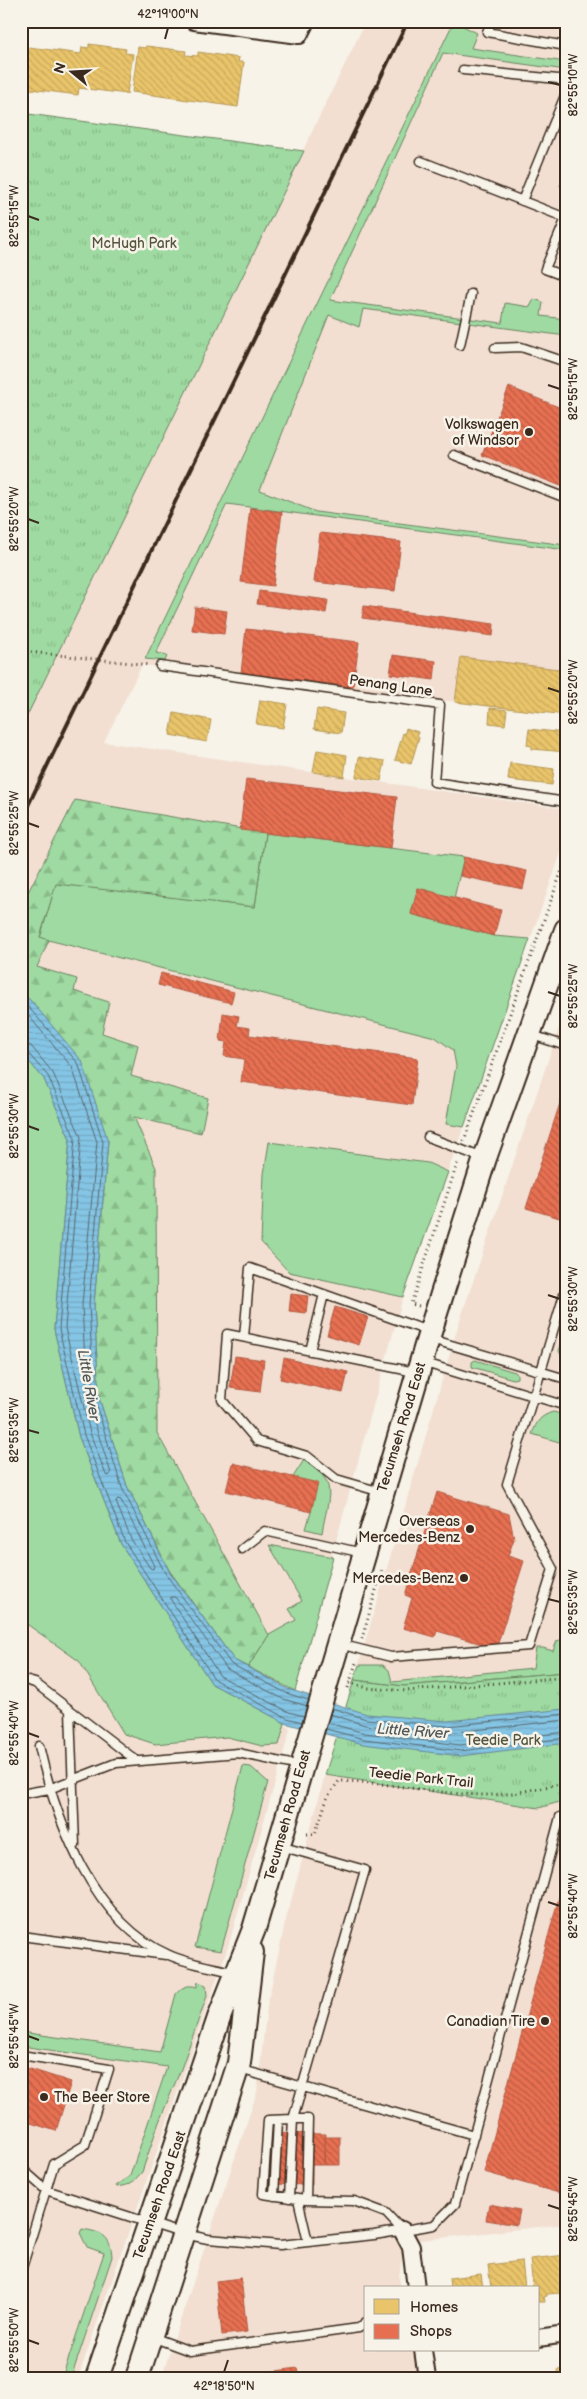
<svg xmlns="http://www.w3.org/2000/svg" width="587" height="2399" font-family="'Balsamiq Sans',sans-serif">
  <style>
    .built { fill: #f2dfd2 }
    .grass { fill: #9edaa1; stroke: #6c8260 }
    .forest { fill: url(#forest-firs); stroke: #6c8260 }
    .park { fill: url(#park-tufts); stroke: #6c8260 }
    .water { fill: url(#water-rules); stroke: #678795 }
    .homes { fill: url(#homes-back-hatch); stroke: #b59653 }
    .shops { fill: url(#shops-back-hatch); stroke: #b35a42 }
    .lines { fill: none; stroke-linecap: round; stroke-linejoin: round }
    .shore { stroke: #58686e; stroke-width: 1 }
    .service-casing { stroke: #3b2a1e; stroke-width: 11 }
    .minor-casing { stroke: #3b2a1e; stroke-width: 20 }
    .secondary-casing { stroke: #3b2a1e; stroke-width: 26 }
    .path { stroke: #3b2a1e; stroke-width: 3; stroke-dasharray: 1 4; stroke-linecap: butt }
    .service { stroke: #f7f3e8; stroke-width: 8 }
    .minor { stroke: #f7f3e8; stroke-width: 16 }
    .secondary { stroke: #f7f3e8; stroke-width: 22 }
    .rail { stroke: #3b2a1e; stroke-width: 4 }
    .ticks { fill: none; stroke: #3b2a1e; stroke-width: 2 }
    .poi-dot { fill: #3b2a1e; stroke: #f7f3e8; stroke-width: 2 }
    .labels { text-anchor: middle; stroke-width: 5; stroke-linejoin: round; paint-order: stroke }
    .park-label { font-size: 14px; fill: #54563f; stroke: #f7f3e8 }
    .poi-label { font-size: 14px; fill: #3b2a1e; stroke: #f7f3e8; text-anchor: end }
    .street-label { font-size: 14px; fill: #3b2a1e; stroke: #f7f3e8 }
    .water-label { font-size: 15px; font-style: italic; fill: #51585a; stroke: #f7f3e8 }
    .neatline { fill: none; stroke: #3b2a1e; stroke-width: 2 }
    .ticks-label { font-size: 12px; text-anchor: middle; fill: #3b2a1e }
  </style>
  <defs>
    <pattern id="forest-firs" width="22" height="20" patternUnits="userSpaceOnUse" patternTransform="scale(1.25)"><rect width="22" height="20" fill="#9edaa1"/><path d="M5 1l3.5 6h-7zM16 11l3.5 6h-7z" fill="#89bb8a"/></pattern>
    <pattern id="park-tufts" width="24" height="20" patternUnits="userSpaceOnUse" patternTransform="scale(1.25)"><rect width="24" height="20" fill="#9edaa1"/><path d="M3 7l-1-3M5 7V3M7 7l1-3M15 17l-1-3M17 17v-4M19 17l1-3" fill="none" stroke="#89bb8a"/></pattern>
    <pattern id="water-rules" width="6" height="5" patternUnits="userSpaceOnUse" patternTransform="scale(1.25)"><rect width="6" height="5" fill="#84c5e5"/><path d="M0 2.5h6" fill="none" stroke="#73a9c4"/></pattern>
    <pattern id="homes-back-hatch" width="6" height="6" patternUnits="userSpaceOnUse" patternTransform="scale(1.25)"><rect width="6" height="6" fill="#e9c46a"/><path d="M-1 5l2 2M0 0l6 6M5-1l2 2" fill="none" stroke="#c9a95b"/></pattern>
    <pattern id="shops-back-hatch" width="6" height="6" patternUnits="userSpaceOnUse" patternTransform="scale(1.25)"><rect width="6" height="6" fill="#e76f51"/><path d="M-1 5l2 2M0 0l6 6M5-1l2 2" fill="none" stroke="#bc5b43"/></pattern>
  </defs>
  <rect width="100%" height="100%" fill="#f7f3e8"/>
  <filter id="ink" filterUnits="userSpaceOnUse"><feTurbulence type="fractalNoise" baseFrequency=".02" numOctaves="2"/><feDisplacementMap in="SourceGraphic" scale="10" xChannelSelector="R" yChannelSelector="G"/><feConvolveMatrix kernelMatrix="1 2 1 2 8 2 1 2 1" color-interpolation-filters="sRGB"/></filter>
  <g filter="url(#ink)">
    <!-- built -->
    <path class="built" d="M366 21H566V715L142 665 104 742 566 809V839L403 1297 295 1691 169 1570 32 1002 21 992V728Z
      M563 1016H566V1672L404 1686 354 1680 458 1326Z
      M21 1052 54 1329 79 1437 121 1544 212 1684 285 1723 290 1730 228 1947 78 2378H21Z
      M325 1775 539 1808 566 1800V2224L404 2242 399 2277 401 2288H366V2350H413L418 2378H161L257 2092 267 2006 285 1923Z"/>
    <!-- grass -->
    <path class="grass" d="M454 21H464L463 26 477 33 471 48 566 62V70L443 53 330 300 502 323 505 303 530 307 534 299 543 302 541 316 566 319V336L363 309 359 327 329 315 260 490 316 512 566 545V550L227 504 156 653 167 656 165 661 145 659Z
      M265 833 464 857 454 898 418 888 411 914 494 936 530 939 464 1127 446 1124 456 1066 453 1050 435 1037 40 938 56 883 255 907Z
      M21 1052 44 1079 70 1139 54 1329 79 1437 121 1544 212 1684 285 1723 279 1745 262 1746 227 1737 155 1744 124 1734 79 1661 21 1620Z
      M269 1142 428 1163 448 1172 403 1297 289 1272 261 1242 264 1174Z
      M563 1338 566 1339V1365L559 1351Z
      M475 1360 515 1372 517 1374V1378L513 1379 472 1367V1362Z
      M553 1412 566 1415V1444L532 1434C537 1421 540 1416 553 1412Z
      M304 1460C340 1482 328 1496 322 1533L306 1529 311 1512 293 1477Z
      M269 1545 333 1557 295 1691 248 1667 269 1635 296 1620 289 1609 302 1601Z
      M563 1639 566 1640V1672L404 1686 354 1680 359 1665H383L389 1670 392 1682 533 1668 536 1648H543L553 1651 557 1641Z
      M243 1766 251 1767 268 1782 221 1951 195 1947Z
      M198 1982 206 1985 207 1996 181 2069 159 2122 142 2172 131 2184 117 2187 115 2186 130 2176 167 2067 21 2046V2032L160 2052 176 1994C182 1987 187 1984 197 1987Z
      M82 2229C101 2232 111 2235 112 2257L71 2378H62L104 2253 87 2247 80 2233Z"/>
    <!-- forest -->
    <path class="forest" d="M75 800 265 833 255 907 56 884 40 937 49 940 37 967 77 979 74 991 109 1002 102 1033 138 1045 131 1076 208 1098 201 1133 134 1117 156 1168 157 1433 269 1635 248 1667 234 1660 169 1570 127 1486 99 1398 94 1304 108 1141 32 1002 21 992V906Z"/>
    <!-- park -->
    <path class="park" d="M21 113 304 151 21 728Z
      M566 1672V1800L539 1808 325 1775 354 1680 404 1686Z"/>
    <!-- water -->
    <path class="water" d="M21 992 32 1002 82 1061 108 1141 94 1304 99 1398 127 1486 169 1571 234 1660 288 1689 367 1714 447 1721 566 1709V1743L461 1756 363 1744 285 1723 212 1684 121 1544 79 1437 54 1329 70 1139 44 1079 21 1052Z"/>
    <!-- homes -->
    <path class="homes" d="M89 44 126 49 125 53 133 54 127 94 79 88 78 95 23 88 29 47 81 54 82 47 89 48Z
      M146 46 186 51 185 55 198 56V52L239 58 238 62H244L238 107 132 92 138 47 145 48Z
      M461 657 566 670V715L455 702Z
      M260 700 287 704 283 728 256 724Z
      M490 708 507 710 505 725 489 723Z
      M317 709 344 713 341 733 314 729Z
      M174 713 211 720 207 742 170 735Z
      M406 728 418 732 417 736 419 737 411 764 395 760 403 733H405Z
      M529 729 565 733 566 752 532 749V746L527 745Z
      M317 750 347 755 344 777 313 772Z
      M359 757 385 761 381 781 356 777Z
      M510 763 554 769 552 785 508 780Z
      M566 2255V2299L564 2294 561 2295V2293L547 2294V2296L544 2297 545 2302H538V2288H533L530 2259Z
      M522 2261 525 2288H491L488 2265Z
      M481 2274 483 2288H450L449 2278Z
      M566 2369V2378H559L558 2370Z
      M548 2375 549 2378H526Z"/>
    <!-- shops -->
    <path class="shops" d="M566 171V188L560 186Z
      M509 387 566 410V488L482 455Z
      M250 508 282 512 273 586 241 582Z
      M320 533 401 542 395 591 314 582Z
      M259 591 328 600 326 613 257 604Z
      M364 606 494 624 493 636 362 618Z
      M195 607 227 611 224 634 192 630Z
      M246 629 359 642 353 687 241 673Z
      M393 655 436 661 434 680 390 674Z
      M246 779 397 797 391 848 240 830Z
      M464 857 527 871 523 889 460 876Z
      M418 888 501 910 494 936 411 914Z
      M161 973 234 992 231 1003 158 985Z
      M223 1013 239 1016 237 1026 250 1028 249 1035 418 1058 412 1105 241 1082 244 1059 224 1056 226 1042 220 1041Z
      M563 1094 566 1095V1220L526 1208Z
      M291 1294 308 1296 306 1313 289 1311Z
      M335 1307 368 1317 359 1345 327 1335Z
      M235 1356 264 1360 260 1392 230 1388Z
      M284 1358 348 1372 343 1393 280 1379Z
      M233 1463 318 1483 311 1512 226 1491Z
      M437 1492 509 1514 514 1539 508 1556 524 1561 498 1643 492 1647 437 1631 435 1637 403 1628 412 1598 405 1595Z
      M566 1871V2195L484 2172Z
      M21 2066 71 2082 56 2131 21 2120Z
      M270 2133 326 2134 324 2165H312V2185L268 2184Z
      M324 2137H340V2165H324Z
      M489 2204 520 2210 517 2225 486 2220Z
      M241 2278 247 2332 222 2335 216 2281Z
      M297 2368 299 2378H226Z"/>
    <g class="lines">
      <!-- shore -->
      <path class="shore" d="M21 999 78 1063 103 1142 89 1304 94 1398 122 1488 165 1573 231 1664 286 1693 308 1700
        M21 1007 72 1067 97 1142 82 1305 87 1400 111 1473 109 1476 106 1475 90 1433 65 1328 81 1137 53 1073 31 1046 21 1043
        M21 1050 27 1052 48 1076 75 1138 59 1329 84 1435 125 1542 215 1680 287 1718 302 1722
        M118 1499 121 1500 154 1566 153 1569 150 1568 131 1539 116 1502Z
        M332 1708 366 1719 447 1726 566 1714
        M330 1714 365 1725 447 1733 566 1720
        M304 1716 289 1712 220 1676 171 1600V1597H175L227 1669 283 1699 307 1706
        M328 1723 365 1733 460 1745 566 1732
        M326 1729 364 1739 461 1751 566 1738"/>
      <!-- service casing -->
      <g class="service-casing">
        <path id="service" d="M492 21 487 32 566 46
          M463 70 558 79 566 84
          M421 161 566 218 545 269 566 277
          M522 201 566 93
          M460 345 471 294
          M495 348 521 347 566 362
          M454 455 566 498
          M160 666 440 705 434 782 566 802
          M532 1035 566 1046
          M428 1137 483 1158
          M244 1337 250 1268 428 1331
          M431 1339 566 1379
          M310 1351 324 1294
          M422 1362 566 1406
          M381 1492 336 1479 307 1456 257 1441 222 1400 227 1334 415 1372
          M242 1549 265 1531 363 1553
          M339 1644 391 1657 529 1646 553 1569 507 1484 566 1288
          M21 1679 35 1683 137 1761
          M70 1710 75 1845
          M39 1746C56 1821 93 1922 169 1955 189 1964 213 1967 235 1973
          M21 1794 49 1789 116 1763 238 1753 300 1766
          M280 1846 365 1870 293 2119 268 2120 263 2194 298 2199 308 2242
          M21 1936 166 1955
          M21 2055 109 2069 85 2145 54 2164 21 2271
          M239 2069 474 2135
          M21 2168 46 2190 184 2234 208 2239 280 2245 374 2235 434 2225 455 2204 560 1817H566
          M274 2196 278 2120
          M289 2198 293 2119H308L306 2200 298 2199
          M306 2200 354 2201 386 2213 402 2230
          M152 2337 190 2351 359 2328 366 2322"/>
      </g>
      <!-- minor casing -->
      <g class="minor-casing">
        <path id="minor" d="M194 21 299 35 306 21
          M402 2230 411 2247 416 2288
          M538 2338 566 2334
          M423 2350 427 2378"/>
      </g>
      <!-- secondary casing -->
      <g class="secondary-casing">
        <path id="secondary" d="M97 2378 220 2015 254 1929 430 1332 485 1158 566 930
          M137 2378 239 2063 252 1952"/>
      </g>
      <!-- path -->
      <path class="path" d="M21 651 150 665
        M464 1141 566 859
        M419 1306 411 1304 458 1161
        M362 1639 382 1569
        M349 1683 368 1688 406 1691 566 1677
        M348 1688 357 1660
        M307 1834H315L328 1796 339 1781C389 1782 439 1795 489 1795 514 1795 541 1787 566 1783"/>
      <!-- service -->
      <use href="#service" class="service"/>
      <!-- minor -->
      <use href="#minor" class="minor"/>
      <!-- secondary -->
      <use href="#secondary" class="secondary"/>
      <!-- rail -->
      <path class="rail" d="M21 820 408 21"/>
    </g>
  </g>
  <!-- ticks -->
  <path class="ticks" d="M165 39 168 28M548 82 560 85M28 216 39 220M548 385 560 389M28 519 39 523M548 688 560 692M28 823 39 827M548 992 560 996M28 1126 39 1130M548 1295 560 1299M28 1430 39 1433M548 1599 560 1602M28 1733 39 1737M548 1902 560 1906M28 2036 39 2040M548 2205 560 2209M28 2340 39 2344M224 2372 228 2360"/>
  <!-- markers -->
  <g class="poi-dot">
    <circle cx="529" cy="432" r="5"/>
    <circle cx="470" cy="1529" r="5"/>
    <circle cx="464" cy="1578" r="5"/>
    <circle cx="545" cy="2021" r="5"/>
    <circle cx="44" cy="2097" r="5"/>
  </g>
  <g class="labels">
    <!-- park labels -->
    <g class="park-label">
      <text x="134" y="248">McHugh Park</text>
      <text x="503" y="1745">Teedie Park</text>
    </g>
    <!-- poi labels -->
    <g class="poi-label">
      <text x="519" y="429">Volkswagen<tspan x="519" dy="16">of Windsor</tspan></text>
      <text x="460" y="1526">Overseas<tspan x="460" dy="16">Mercedes-Benz</tspan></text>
      <text x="454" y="1583">Mercedes-Benz</text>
      <text x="535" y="2026">Canadian Tire</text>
      <text x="54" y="2102" text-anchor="start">The Beer Store</text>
    </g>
    <!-- street labels -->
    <g class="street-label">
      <text transform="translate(391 685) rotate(8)" y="5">Penang Lane</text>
      <text transform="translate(401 1427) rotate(-73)" y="5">Tecumseh Road East</text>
      <text transform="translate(421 1777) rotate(6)" y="5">Teedie Park Trail</text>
      <text transform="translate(287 1815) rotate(-74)" y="5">Tecumseh Road East</text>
      <text transform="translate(159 2195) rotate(-71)" y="5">Tecumseh Road East</text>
    </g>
    <!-- water labels -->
    <g class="water-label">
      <text transform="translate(89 1385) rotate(80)" y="5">Little River</text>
      <text transform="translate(413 1731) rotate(4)" y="5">Little River</text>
    </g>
  </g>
  <!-- margin -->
  <rect width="587" height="2399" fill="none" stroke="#f7f3e8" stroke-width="55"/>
  <!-- legend -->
  <rect x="364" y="2286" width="175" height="65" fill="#f7f3e8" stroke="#aca397"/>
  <rect x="374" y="2299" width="25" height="15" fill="#e9c46a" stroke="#aca397"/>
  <text x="410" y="2312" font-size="15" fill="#3b2a1e">Homes</text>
  <rect x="374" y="2324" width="25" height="15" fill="#e76f51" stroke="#aca397"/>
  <text x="410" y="2336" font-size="15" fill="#3b2a1e">Shops</text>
  <!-- north arrow -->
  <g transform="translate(72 72) rotate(288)" stroke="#f7f3e8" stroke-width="4" paint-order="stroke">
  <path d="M0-4L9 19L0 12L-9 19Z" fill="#3b2a1e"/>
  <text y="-8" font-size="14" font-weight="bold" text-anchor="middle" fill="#3b2a1e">N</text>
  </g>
  <rect x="28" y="28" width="532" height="2344" class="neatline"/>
  <g class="ticks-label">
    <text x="168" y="18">42°19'00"N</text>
    <text transform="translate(573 85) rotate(-90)" y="4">82°55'10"W</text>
    <text transform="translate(14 216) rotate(-90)" y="4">82°55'15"W</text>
    <text transform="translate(573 389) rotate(-90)" y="4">82°55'15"W</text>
    <text transform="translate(14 519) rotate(-90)" y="4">82°55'20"W</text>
    <text transform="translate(573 692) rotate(-90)" y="4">82°55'20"W</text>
    <text transform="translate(14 823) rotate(-90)" y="4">82°55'25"W</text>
    <text transform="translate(573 996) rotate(-90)" y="4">82°55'25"W</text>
    <text transform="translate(14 1126) rotate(-90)" y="4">82°55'30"W</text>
    <text transform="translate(573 1299) rotate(-90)" y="4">82°55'30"W</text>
    <text transform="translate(14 1430) rotate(-90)" y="4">82°55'35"W</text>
    <text transform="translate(573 1602) rotate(-90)" y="4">82°55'35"W</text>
    <text transform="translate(14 1733) rotate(-90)" y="4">82°55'40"W</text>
    <text transform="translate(573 1906) rotate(-90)" y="4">82°55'40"W</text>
    <text transform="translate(14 2036) rotate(-90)" y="4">82°55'45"W</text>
    <text transform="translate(573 2209) rotate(-90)" y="4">82°55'45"W</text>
    <text transform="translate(14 2340) rotate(-90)" y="4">82°55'50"W</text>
    <text x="224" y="2390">42°18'50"N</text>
  </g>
</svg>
